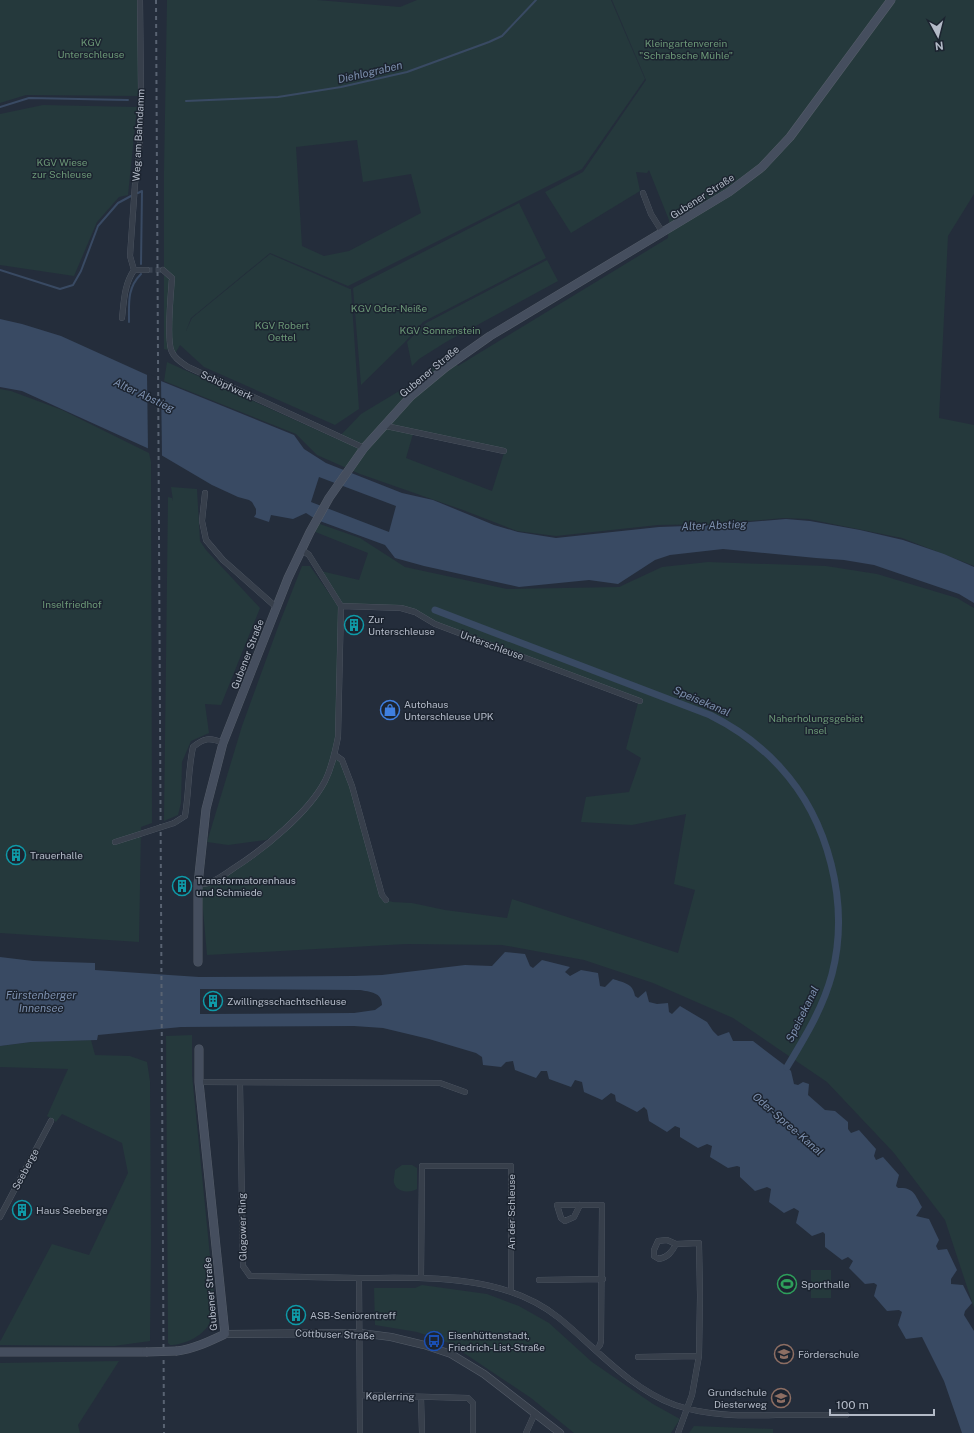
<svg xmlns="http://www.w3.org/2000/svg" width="974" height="1433" font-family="'Public Sans',sans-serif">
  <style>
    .green { fill: #25393c; fill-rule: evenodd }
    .water { fill: #394a63; fill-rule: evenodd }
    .pier { fill: #242d3b }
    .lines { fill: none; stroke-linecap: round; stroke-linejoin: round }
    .stream { stroke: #394a63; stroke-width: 2 }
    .canal { stroke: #394a63; stroke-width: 7 }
    .minor-tunnel { stroke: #394250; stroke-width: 5.5; stroke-dasharray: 5.5 3; stroke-linecap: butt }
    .minor-casing { stroke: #555d69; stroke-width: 6 }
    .tertiary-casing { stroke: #555d69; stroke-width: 8 }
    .secondary-casing { stroke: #555d69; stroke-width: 9 }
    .minor { stroke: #373f4b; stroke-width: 5.5 }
    .tertiary { stroke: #373f4b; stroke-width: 7 }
    .secondary { stroke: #454e5e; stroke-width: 8 }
    .rail { stroke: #596372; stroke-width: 2; stroke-dasharray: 4 4; stroke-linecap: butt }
    .minor-bridge-casing { stroke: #555d69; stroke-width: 6; stroke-linecap: butt }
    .secondary-bridge-casing { stroke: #555d69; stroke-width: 9; stroke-linecap: butt }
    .minor-bridge { stroke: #373f4b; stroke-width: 5.5 }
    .secondary-bridge { stroke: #454e5e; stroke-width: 8 }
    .labels { text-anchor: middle; stroke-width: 3; stroke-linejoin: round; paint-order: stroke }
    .park-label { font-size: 10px; fill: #6b9776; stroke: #1c2430 }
    .street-label { font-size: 10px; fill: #b3bac7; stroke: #1c2430 }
    .poi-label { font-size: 10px; fill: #b3bac7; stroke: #1c2430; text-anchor: start }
    .water-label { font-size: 11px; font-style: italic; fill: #7c8fad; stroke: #1c2430 }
  </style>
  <rect width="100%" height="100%" fill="#242d3b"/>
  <!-- green -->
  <path class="green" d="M0 0H139L138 96 26 95 0 103Z
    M167 0H317L400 7 417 0H611L645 79 582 169 348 286 270 253 191 318 186 331 192 318 270 254 350 289H351L359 409 335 425 204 367 180 345 176 352 164 349V171ZM357 140 363 182 411 174 421 213 349 251 324 256 302 246 296 147Z
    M612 0H974V194L948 236 939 418 974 425V566L902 538 808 519 783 518 716 524 658 525 556 536 517 531 463 510 360 474 317 455 296 434 164 381 167 362 337 439 361 414 414 382 447 353 458 366 668 238 669 220 649 170 647 173 636 172 640 191 571 233 545 192 583 172 646 80ZM413 434 504 453 492 491 406 458Z
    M43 105 137 107 128 195 119 197 97 222 74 276 0 265V114Z
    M519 203 546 258 423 322 405 342 361 385 353 288Z
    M547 260 558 281 446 342 419 359 412 366 407 342 426 323Z
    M0 389 11 391 62 410 149 453 151 462 152 823 141 827 139 942 0 933Z
    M171 487 197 489 200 541 206 550 260 608 221 705 205 704 209 733 191 741 182 762 181 803 178 815 164 821 168 497 172 498 173 501Z
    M317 523 360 538 405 567 507 589 619 587 662 567 708 562 826 566 877 574 957 598 974 608V1308L945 1220 894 1153 827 1082 733 1018 653 983 584 960 502 945 406 944 207 955 201 887 224 877 257 856 284 832 311 806 336 757 341 761 351 786 382 899 393 902 412 903 445 910 507 918 512 899 678 953 695 890 674 884 686 814 632 825 581 822 586 797 629 792 641 758 626 749 639 699 436 624 416 611 342 605 321 571 359 580 368 553 313 531Z
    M302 566H310L338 606 339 666 336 737 333 755 323 781 307 803 281 830 266 840 228 845 207 842 242 726 278 627Z
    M192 1035V1075L214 1296C213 1305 213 1316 209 1324 202 1337 183 1345 170 1345L168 1343 166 1036Z
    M91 1040 95 1055 130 1056 147 1062 150 1081 151 1245 150 1341 114 1346 0 1345V1341L1 1340 52 1244 89 1255 128 1173 122 1143 62 1114 56 1122 47 1116 68 1069 0 1067V1046L31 1042Z
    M402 1165H412L417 1168V1189C411 1193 397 1193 394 1183 393 1180 395 1174 395 1170Z
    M811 1270H831V1298H811Z
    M422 1285 487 1294 519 1306 549 1323 592 1362 653 1404 680 1419 671 1433H574L531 1398 449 1343 417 1332 375 1325 374 1288H415Z
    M119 1361 78 1425 80 1433H0V1363Z
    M694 1426 773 1429V1433H689Z"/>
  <!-- water -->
  <path class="water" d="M0 319 22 324 61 336 156 379 294 435 304 449 326 463 402 493 433 500 494 525 518 532 556 538 659 527 715 525 786 519 810 521 860 530 903 540 944 554 974 567V603L959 594 874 565 844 560 816 558 723 549 670 555 655 560 618 584 589 580 519 587 424 566 395 558 385 545 317 520 306 513 293 519 271 515 269 522 254 517 256 514V509L252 502 249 500 238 497 212 485 156 452 22 391 0 387ZM319 477 396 506 389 532 311 502Z
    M505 952 525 954 530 966 533 968 542 960 570 967 565 972 570 976 581 970 598 973 600 986 605 987 613 979C624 983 633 983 635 996L638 998 646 991 649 1002 657 1004 668 1003 669 1012 672 1014 680 1006 707 1022 713 1031 718 1036 729 1032 733 1041H753L787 1067 791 1071 794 1084 798 1085 803 1082 809 1084 808 1095 825 1110 835 1111 848 1122V1129L851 1133 859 1130 876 1149 874 1156 876 1160 883 1157 899 1175 896 1186 898 1188C914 1187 915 1195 922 1207L916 1216 929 1219 939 1240 936 1246 938 1250 947 1249 957 1270 951 1279V1284L963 1285 972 1303 965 1311 964 1315 974 1331V1433H962L944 1381 922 1337 906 1339 898 1325 902 1312 899 1310 887 1311 874 1296 877 1285 874 1283 865 1284 849 1268 853 1261 848 1257 842 1260 825 1247V1234L823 1232 812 1236 796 1223 799 1211 794 1208 784 1213 769 1202 771 1189 767 1187 755 1191 740 1177V1167L737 1166 728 1168 710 1157 712 1146 707 1144 698 1148 680 1137V1128L675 1126 667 1132 649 1121 647 1110 644 1107 637 1112 616 1101 615 1095 611 1093 602 1100 584 1092 582 1082 575 1080 571 1087 549 1079 547 1071H541L536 1078 515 1070 513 1061 506 1062 501 1067 483 1065 482 1057 476 1053 429 1039 383 1028 354 1026 181 1027 98 1035 97 1040 31 1042 0 1046V957L33 961 95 963V970L199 977 354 976 382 975 465 965 492 966ZM200 989 360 990C370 992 382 992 382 1005L375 1010 354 1013 200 1014Z"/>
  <!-- pier -->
  <path class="pier" d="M147 373 161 379 162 458 148 451Z"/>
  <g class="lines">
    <!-- stream -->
    <path class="stream" d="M186 101 278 97 341 87 407 72 489 42 502 36 536 0
      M0 107 29 98 128 100
      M138 193 142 191 141 264
      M0 270 60 289 73 285 81 271 98 226 118 203 131 196
      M129 322C129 303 127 288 141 274"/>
    <!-- canal -->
    <path class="canal" d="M435 610 710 715C736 728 760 745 780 767 829 820 850 904 832 974 823 1008 805 1037 787 1067"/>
    <!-- minor-tunnel -->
    <path class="minor-tunnel" d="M147 270H163"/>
    <!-- minor casing -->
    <g class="minor-casing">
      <path id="minor" d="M643 193 651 214 663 233
        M134 270 130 256 135 184 140 143 141 93 140 0
        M163 270 172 278C171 292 166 342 172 352 175 359 182 363 188 367L364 448
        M122 318C124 301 124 285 134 270H147
        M386 426 504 451
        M205 493 202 521 206 540 223 560 276 607
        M301 549 309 555 341 606 401 608 415 612 435 624 640 701
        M335 755 342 760 352 786 382 895 386 900
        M174 823 185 816C189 792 188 770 193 747 204 738 210 737 223 743
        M115 842 137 835
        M198 884C202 884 207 884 211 882 219 879 227 873 234 868 264 849 309 812 325 781 332 767 335 752 338 737L341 606
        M199 1082 440 1083 465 1092
        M240 1083 243 1266 250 1276 359 1278 360 1433
        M580 1205 574 1217 565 1221 561 1218 557 1205H602L601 1341 600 1345 596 1350
        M0 1217 51 1121
        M676 1244C672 1252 668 1257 659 1259L654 1256V1250L658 1241 667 1240 676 1244 699 1243 700 1296 699 1356 692 1395 678 1433
        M359 1278C426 1278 503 1273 559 1318 596 1348 629 1388 675 1405 707 1416 743 1416 776 1415 800 1415 823 1415 846 1415
        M421 1278 422 1166H511V1292
        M539 1280 603 1279
        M638 1357 699 1356
        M360 1395 468 1398 473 1403V1433
        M421 1397 422 1433
        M526 1433 535 1413"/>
    </g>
    <!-- tertiary casing -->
    <g class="tertiary-casing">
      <path id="tertiary" d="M225 1334 360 1333 391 1337 424 1345 451 1354 484 1374 560 1433"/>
    </g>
    <!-- secondary casing -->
    <g class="secondary-casing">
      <path id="secondary" d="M198 962V884L206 809 223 743 288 578 310 532 329 498 364 448 411 396 446 367 490 336 729 192 762 167 790 137 891 0
        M177 1351C194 1349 210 1341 225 1334L199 1082V1049
        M0 1352H146"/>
    </g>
    <!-- minor -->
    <use href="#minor" class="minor"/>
    <!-- tertiary -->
    <use href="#tertiary" class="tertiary"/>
    <!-- secondary -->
    <use href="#secondary" class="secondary"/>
    <!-- rail -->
    <path class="rail" d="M156 0 164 1433"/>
    <!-- minor-bridge casing -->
    <g class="minor-bridge-casing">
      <path id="minor-bridge" d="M137 835 174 823"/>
    </g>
    <!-- secondary-bridge casing -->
    <g class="secondary-bridge-casing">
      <path id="secondary-bridge" d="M146 1352 177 1351"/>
    </g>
    <!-- minor-bridge -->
    <use href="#minor-bridge" class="minor-bridge"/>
    <!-- secondary-bridge -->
    <use href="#secondary-bridge" class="secondary-bridge"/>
  </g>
  <!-- icons -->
  <defs>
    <g id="building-ring" transform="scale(1)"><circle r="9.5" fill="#1c2430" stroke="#0f9aa8" stroke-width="1.5"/><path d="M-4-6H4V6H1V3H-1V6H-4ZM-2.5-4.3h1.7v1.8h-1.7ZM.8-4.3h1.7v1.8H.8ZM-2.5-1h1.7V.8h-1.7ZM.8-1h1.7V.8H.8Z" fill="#0f9aa8"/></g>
    <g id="shop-ring" transform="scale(1)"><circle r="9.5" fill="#1c2430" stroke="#3f7fe0" stroke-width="1.5"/><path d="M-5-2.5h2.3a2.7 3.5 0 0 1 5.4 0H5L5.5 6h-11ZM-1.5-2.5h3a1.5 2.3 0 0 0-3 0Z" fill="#3f7fe0"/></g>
    <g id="stadium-ring" transform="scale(1)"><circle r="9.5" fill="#1c2430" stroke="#2e9e5b" stroke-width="1.5"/><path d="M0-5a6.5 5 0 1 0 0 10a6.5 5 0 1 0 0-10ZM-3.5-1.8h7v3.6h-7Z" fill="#2e9e5b"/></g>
    <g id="bus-ring" transform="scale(1)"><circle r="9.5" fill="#1c2430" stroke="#1a4fb4" stroke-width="1.5"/><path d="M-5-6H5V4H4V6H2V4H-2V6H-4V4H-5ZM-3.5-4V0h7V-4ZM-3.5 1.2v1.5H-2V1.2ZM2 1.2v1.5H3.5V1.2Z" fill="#1a4fb4"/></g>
    <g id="school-ring" transform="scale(1)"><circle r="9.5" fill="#1c2430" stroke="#8d6e63" stroke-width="1.5"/><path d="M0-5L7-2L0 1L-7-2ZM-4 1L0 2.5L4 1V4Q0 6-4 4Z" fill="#8d6e63"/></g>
  </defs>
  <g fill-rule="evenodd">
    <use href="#building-ring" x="354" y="625"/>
    <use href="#shop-ring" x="390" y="710"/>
    <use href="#building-ring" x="16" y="855"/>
    <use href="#building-ring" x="182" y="886"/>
    <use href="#building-ring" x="213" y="1001"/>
    <use href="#building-ring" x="22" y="1210"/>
    <use href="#stadium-ring" x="787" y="1284"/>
    <use href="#building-ring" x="296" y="1315"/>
    <use href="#bus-ring" x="434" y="1341"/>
    <use href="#school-ring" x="784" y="1354"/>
    <use href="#school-ring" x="781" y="1398"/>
  </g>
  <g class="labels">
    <!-- park labels -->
    <g class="park-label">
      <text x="91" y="46">KGV<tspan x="91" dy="12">Unterschleuse</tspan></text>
      <text x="686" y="47">Kleingartenverein<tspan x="686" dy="12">"Schrabsche Mühle"</tspan></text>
      <text x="62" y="166">KGV Wiese<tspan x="62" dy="12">zur Schleuse</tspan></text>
      <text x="389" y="312">KGV Oder-Neiße</text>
      <text x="282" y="329">KGV Robert<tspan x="282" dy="12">Oettel</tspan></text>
      <text x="440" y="334">KGV Sonnenstein</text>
      <text x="72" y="608">Inselfriedhof</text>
      <text x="816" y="722">Naherholungsgebiet<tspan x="816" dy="12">Insel</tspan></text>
    </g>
    <!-- street labels -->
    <g class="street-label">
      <text transform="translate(138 135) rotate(-87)" y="4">Weg am Bahndamm</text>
      <text transform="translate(702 196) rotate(-33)" y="4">Gubener Straße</text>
      <text transform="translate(429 371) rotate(-40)" y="4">Gubener Straße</text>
      <text transform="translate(227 385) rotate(25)" y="4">Schöpfwerk</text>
      <text transform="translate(492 645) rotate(20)" y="4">Unterschleuse</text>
      <text transform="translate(247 654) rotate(-69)" y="4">Gubener Straße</text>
      <text transform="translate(25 1169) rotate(-62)" y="4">Seeberge</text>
      <text transform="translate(511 1212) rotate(-90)" y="4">An der Schleuse</text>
      <text transform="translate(242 1227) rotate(-91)" y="4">Glogower Ring</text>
      <text transform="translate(210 1294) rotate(-95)" y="4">Gubener Straße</text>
      <text transform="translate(335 1334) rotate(2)" y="4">Cottbuser Straße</text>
      <text transform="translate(390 1396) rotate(1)" y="4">Keplerring</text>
    </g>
    <!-- poi labels -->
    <g class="poi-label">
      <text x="368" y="623">Zur<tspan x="368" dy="12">Unterschleuse</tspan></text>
      <text x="404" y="708">Autohaus<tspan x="404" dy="12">Unterschleuse UPK</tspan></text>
      <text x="30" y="859">Trauerhalle</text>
      <text x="196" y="884">Transformatorenhaus<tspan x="196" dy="12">und Schmiede</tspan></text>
      <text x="227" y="1005">Zwillingsschachtschleuse</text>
      <text x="36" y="1214">Haus Seeberge</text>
      <text x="801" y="1288">Sporthalle</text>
      <text x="310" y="1319">ASB-Seniorentreff</text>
      <text x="448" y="1339">Eisenhüttenstadt,<tspan x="448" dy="12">Friedrich-List-Straße</tspan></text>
      <text x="798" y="1358">Förderschule</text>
      <text x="767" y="1396" text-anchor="end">Grundschule<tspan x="767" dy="12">Diesterweg</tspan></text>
    </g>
    <!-- water labels -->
    <g class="water-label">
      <text transform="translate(370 72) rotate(-13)" y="4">Diehlograben</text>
      <text transform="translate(144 395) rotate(25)" y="4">Alter Abstieg</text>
      <text transform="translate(714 525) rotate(-2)" y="4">Alter Abstieg</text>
      <text transform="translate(702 701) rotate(23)" y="4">Speisekanal</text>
      <text x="41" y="999">Fürstenberger<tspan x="41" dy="13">Innensee</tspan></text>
      <text transform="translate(802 1014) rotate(-64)" y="4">Speisekanal</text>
      <text transform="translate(788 1124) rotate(41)" y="4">Oder-Spree-Kanal</text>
    </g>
  </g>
  <!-- north arrow -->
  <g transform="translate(938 36) rotate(173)" stroke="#1c2430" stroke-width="3" paint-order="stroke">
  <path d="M0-3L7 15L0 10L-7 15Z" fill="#b3bac7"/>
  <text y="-6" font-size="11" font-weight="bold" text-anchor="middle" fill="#b3bac7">N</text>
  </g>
  <!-- scale -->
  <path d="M830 1409v6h104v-6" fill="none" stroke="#b3bac7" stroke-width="2"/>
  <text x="836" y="1409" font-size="12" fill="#b3bac7" stroke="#1c2430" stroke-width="3" paint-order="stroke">100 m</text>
</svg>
